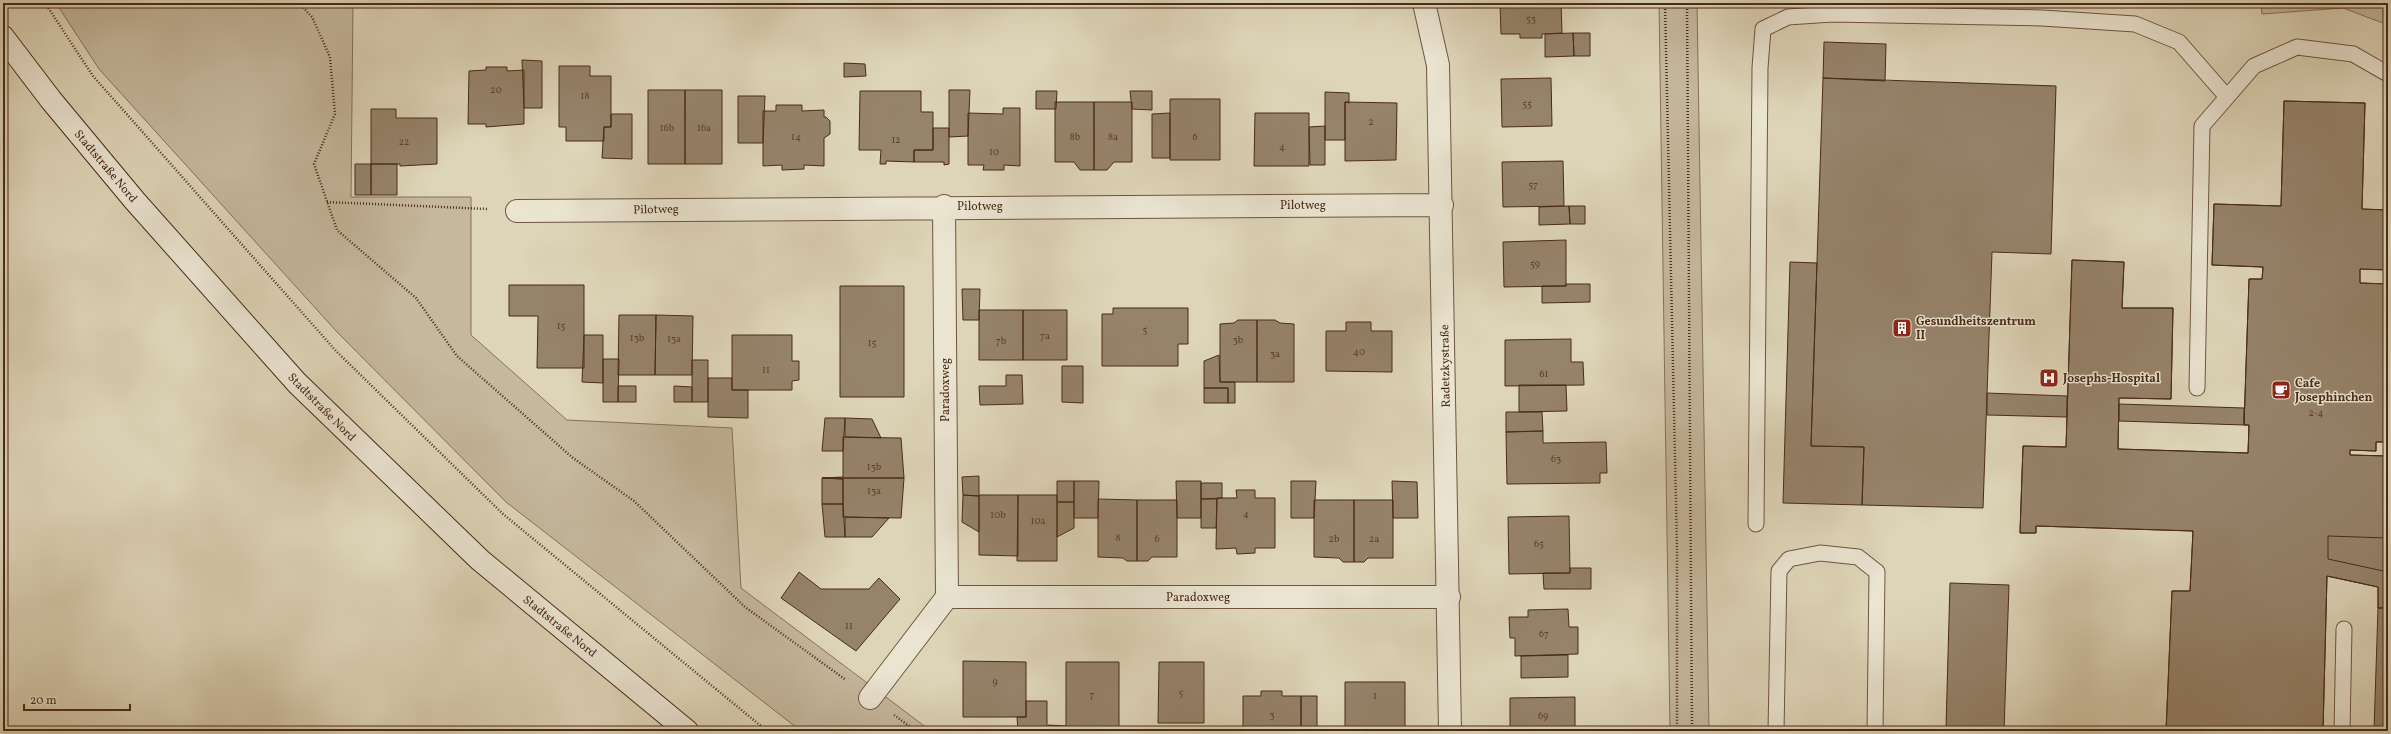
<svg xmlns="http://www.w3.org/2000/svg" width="2391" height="734" font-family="Vollkorn,serif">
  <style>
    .green { fill: #c5b89d; stroke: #87715a }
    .building { fill: #96836b; stroke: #492a18 }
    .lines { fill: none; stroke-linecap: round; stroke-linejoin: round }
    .service-casing { stroke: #6e5540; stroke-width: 17 }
    .minor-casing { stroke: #6e5540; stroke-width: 24 }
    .secondary-casing { stroke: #492a18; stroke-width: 24 }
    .path { stroke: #492a18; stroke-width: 2.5; stroke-dasharray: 1 2; stroke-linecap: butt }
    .service { stroke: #eae4d1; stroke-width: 15 }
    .minor { stroke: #eae4d1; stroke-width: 22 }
    .secondary { stroke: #eae4d1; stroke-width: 22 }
    .labels { text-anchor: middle; stroke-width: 3; stroke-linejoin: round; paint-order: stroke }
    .number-label { font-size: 10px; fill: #5c402d }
    .street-label { font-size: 12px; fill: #492a18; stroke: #eae4d1 }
    .poi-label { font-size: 12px; font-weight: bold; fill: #492a18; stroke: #eae4d1; text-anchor: start }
  </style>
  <rect width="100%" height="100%" fill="#ded5b8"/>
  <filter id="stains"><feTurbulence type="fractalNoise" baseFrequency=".005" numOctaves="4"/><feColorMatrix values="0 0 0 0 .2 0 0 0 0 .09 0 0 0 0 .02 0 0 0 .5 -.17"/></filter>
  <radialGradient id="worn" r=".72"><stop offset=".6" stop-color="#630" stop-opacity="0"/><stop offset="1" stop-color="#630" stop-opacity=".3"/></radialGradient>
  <!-- green -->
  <path class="green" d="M56 3H353L351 197H471V335L567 420 732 428 741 588 931 731H801L506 502 337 332 99 69Z
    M955 3H1396L1397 6H955Z
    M1659 3H1697L1709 731H1670Z
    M2261 3H2388V25L2343 8 2262 14Z"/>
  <!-- building -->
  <path class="building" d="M1500 3H1561L1562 33 1542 34V38H1520V34H1501Z
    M1573 33H1590V56H1574Z
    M1573 33 1574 56 1545 57V34Z
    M1824 42 1886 44 1885 81 1823 78Z
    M522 60 542 61V108H524Z
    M844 63 865 64 866 76 844 77Z
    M559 66H590V76H611V127H604V141H566V127H559Z
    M486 67H507V71L524 70V124L486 127V124H468L469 71 486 70Z
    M1551 78 1552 126 1502 127 1501 79Z
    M1823 78 2056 86 2051 254 1992 252 1983 508 1862 505 1864 447 1811 446Z
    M648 90H685V164H648Z
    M685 90H722V164H685Z
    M949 90H970L968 136 949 137Z
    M860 91H921V112H933V150H914V162L886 161V164H880L881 150H859Z
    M1036 91H1057L1056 109H1036Z
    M1130 91H1152V110L1132 109Z
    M1325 92 1349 93V103L1345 102V140H1325Z
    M738 96H765L763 143H738Z
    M1170 99H1220V160H1170Z
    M2284 101 2365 103 2362 209 2388 210V270L2360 269V283L2388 284V442H2376V451L2350 450V455L2388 456V538L2328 536V559L2388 572V608H2378V587L2327 576 2323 731H2166L2172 591H2190L2193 531 2036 526V533H2020L2023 446 2066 447 2072 260 2124 262 2122 308H2173L2171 399 2119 398 2118 449 2248 453 2249 425H2244L2249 279H2262L2263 267 2212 265 2214 204 2281 206Z
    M2284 101 2365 103 2362 209 2388 210V270L2360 269V283L2388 284V442H2376V451L2350 450V455L2388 456V608H2378V587L2327 576 2323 731H2166L2172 591H2190L2193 531 2036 526V533H2020L2023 446 2066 447 2072 260 2124 262 2122 308H2173L2171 399 2119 398 2118 449 2248 453 2249 425H2244L2249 279H2262L2263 267 2212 265 2214 204 2281 206Z
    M1055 102H1094V170H1080L1074 162H1055Z
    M1094 102H1132V162H1114L1107 170H1094Z
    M1345 102 1397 103 1396 160 1345 161Z
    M776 105H802V111L824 110V117H826L830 121V134L824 138V166L804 165V169L782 170V165L763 166V111H776Z
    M1003 108H1020V166L1004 165V170H983L984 165H968V113L1003 114Z
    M371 109H396V118H437V164L400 166V164H371Z
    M1170 113V158H1152V114Z
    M1255 113H1309V166H1254Z
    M611 114H632V159L602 158 604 127H611Z
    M1325 126V165H1310L1309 127Z
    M933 128H949V164L944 165V162H914V150H933Z
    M1563 161 1564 206 1503 207 1502 162Z
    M355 164H371V195H355Z
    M371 164H397V195H371Z
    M1569 206H1585V224H1570Z
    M1569 206 1570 224 1539 225V207Z
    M1566 240V286L1504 287 1503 242Z
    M1790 262 1817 263 1811 446 1864 447 1862 505 1783 503Z
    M1566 284H1590V302L1542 303V286H1566Z
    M509 285H584V368H537L538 316H509Z
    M840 286H904V397H840Z
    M962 289H980L979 320H963Z
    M1113 308H1188V344H1178V366H1102V314H1113Z
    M979 310H1023V360H979Z
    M1023 310H1067V360H1023Z
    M619 315H656L655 375H618Z
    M656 315 693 316 692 375H655Z
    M1238 320H1257V382H1220V324L1234 323Z
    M1257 320H1275L1280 323 1294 324V382H1257Z
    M1346 322H1371V331H1392V372L1326 371V331H1346Z
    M584 335H603V383L582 382Z
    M732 335H792V361H799V380L792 381V390H732Z
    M1571 339V362H1583L1584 385 1505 386V340Z
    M1219 355 1220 382H1235V403H1228V388H1204V361Z
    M603 359H619L618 402H603Z
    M692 360H708V402H692Z
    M1062 366H1083V403L1062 402Z
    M1006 375H1022L1023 404 980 405 979 386H1006Z
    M708 378H732V390H748V418L708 417Z
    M1519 385H1566L1567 411 1519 412Z
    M618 386H636V402H618Z
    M674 386 692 387V402H674Z
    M1204 388H1228V403H1204Z
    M1987 393 2067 396V417L1987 415Z
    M2119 404 2244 408V425L2119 421Z
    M1506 412H1542L1543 431 1506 432Z
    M825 418H845L843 451H822Z
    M845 418 872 419 881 438 845 437Z
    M1543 431V443L1606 442 1607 473H1600V483L1507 484 1506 432Z
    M843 437 901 438 904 478H822L843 477Z
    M979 476V496L963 495 962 477Z
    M822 478H904L901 518 843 517V479Z
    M822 478 843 479V504H822Z
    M1057 481H1074V502H1057Z
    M1074 481H1099L1098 518H1074Z
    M1176 481H1201V518H1177Z
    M1291 481H1316L1314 518H1291Z
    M1392 481 1417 482 1418 518H1393Z
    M1201 483H1222V498L1201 499Z
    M1236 490H1255V498H1275V548H1255V553L1237 554 1236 548 1216 549 1217 498H1237Z
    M963 495 979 496V532L962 522Z
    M979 495H1018V556L979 555Z
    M1018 495H1057V561H1017Z
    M1098 499 1137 500V561H1127L1123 558 1098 557Z
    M1201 499H1217L1216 528H1201Z
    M1137 500H1177V557H1152L1148 561H1137Z
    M1314 500H1354V562H1343L1339 558 1314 557Z
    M1354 500H1393V558H1368L1364 562H1354Z
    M1057 502H1074V528L1057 537Z
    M822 504H843L845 537H825Z
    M1569 516 1570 573 1509 574 1508 517Z
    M845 517 889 518 872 537H845Z
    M1570 568H1591V589H1544L1543 573H1570Z
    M799 572 821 589H869L879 578 900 599 856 651 781 598Z
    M1950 583 2009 585 2004 731 1946 728Z
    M2378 608H2388V731H2374Z
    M1568 609 1569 627H1578V654L1515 656V638H1510L1509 617H1528V610Z
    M1568 655V677L1521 678V656Z
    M963 661 1026 662V717H963Z
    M1066 662H1119V730H1066Z
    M1159 662H1204V723H1158Z
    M1345 682H1405V729H1345Z
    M1261 691H1282V696H1301V731H1243V696H1261Z
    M1301 696H1317V731H1301Z
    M1575 697V731H1510V698Z
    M1026 701H1047V731H1018L1017 717H1026Z
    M1048 725 1066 726V731H1048Z"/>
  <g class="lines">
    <!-- service casing -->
    <g class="service-casing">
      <path id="service" d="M2197 388 2202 126 2254 66 2297 47 2353 54 2388 74
        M1756 524 1760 68 1763 29 1788 17 1832 14 2042 18 2135 24 2179 42 2227 97
        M1776 731 1779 571 1789 559 1820 553 1858 557 1877 572 1875 731
        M2342 731 2344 629"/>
    </g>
    <!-- minor casing -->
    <g class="minor-casing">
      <path id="minor" d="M1424 3 1438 65 1450 731
        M944 206 947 597H1449
        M517 211 1442 205
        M870 698 947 597"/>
    </g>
    <!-- secondary casing -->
    <g class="secondary-casing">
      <path id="secondary" d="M3 37 51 100 135 201 297 383 480 560 687 731"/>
    </g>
    <!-- path -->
    <path class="path" d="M45 3 93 76 336 351 503 514 767 731
      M299 3 312 17 330 57 335 114 314 164 337 230 416 298 457 356 573 458 634 501 745 607 846 680
      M1665 3 1677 548V731
      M1687 3 1692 731
      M327 202 488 209
      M894 715 916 731"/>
    <!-- service -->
    <use href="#service" class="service"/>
    <!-- minor -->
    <use href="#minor" class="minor"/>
    <!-- secondary -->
    <use href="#secondary" class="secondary"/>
  </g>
  <!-- icons -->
  <defs>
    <g id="building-square" transform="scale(1)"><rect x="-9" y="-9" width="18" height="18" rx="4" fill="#8f2418" stroke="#eae4d1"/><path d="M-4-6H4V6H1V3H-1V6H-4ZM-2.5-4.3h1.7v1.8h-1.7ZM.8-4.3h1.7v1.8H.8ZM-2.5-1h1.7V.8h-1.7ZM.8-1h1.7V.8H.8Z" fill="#fff"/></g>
    <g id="hospital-square" transform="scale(1)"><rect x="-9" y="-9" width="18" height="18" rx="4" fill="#8f2418" stroke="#eae4d1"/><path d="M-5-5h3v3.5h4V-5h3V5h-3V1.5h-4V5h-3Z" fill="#fff"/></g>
    <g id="cafe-square" transform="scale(1)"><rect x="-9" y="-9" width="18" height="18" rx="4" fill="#8f2418" stroke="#eae4d1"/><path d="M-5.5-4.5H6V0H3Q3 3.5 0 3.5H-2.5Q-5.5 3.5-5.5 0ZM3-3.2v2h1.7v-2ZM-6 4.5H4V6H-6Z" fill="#fff"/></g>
  </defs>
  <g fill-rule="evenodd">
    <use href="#building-square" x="1902" y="328"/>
    <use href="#hospital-square" x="2049" y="378"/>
    <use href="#cafe-square" x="2281" y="390"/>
  </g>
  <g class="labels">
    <!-- number labels -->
    <g class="number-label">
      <text x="1531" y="22">53</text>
      <text x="496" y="93">20</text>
      <text x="585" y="99">18</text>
      <text x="1527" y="107">55</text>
      <text x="1371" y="125">2</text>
      <text x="667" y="131">16b</text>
      <text x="704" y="131">16a</text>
      <text x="796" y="140">14</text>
      <text x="1075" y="140">8b</text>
      <text x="1113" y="140">8a</text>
      <text x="1195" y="140">6</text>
      <text x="896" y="143">12</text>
      <text x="404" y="145">22</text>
      <text x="1282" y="150">4</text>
      <text x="994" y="155">10</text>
      <text x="1533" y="188">57</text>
      <text x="1535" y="267">59</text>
      <text x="561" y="329">15</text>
      <text x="1145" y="333">5</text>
      <text x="1045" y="339">7a</text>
      <text x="637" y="341">13b</text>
      <text x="674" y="342">13a</text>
      <text x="1238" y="343">3b</text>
      <text x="1001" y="344">7b</text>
      <text x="872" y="346">15</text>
      <text x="1359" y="355">40</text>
      <text x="1275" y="357">3a</text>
      <text x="766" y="373">11</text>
      <text x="1544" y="377">61</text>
      <text x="2316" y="416">2-4</text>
      <text x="1556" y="462">63</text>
      <text x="874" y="470">13b</text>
      <text x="874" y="494">13a</text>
      <text x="1246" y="517">4</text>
      <text x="998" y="518">10b</text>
      <text x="1038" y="524">10a</text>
      <text x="1118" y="541">8</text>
      <text x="1157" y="542">6</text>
      <text x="1334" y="542">2b</text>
      <text x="1374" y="542">2a</text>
      <text x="1539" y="547">65</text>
      <text x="849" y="629">11</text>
      <text x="1544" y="637">67</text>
      <text x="995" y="685">9</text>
      <text x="1181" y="696">5</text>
      <text x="1092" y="698">7</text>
      <text x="1375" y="699">1</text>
      <text x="1272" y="718">3</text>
      <text x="1543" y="719">69</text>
    </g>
    <!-- street labels -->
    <g class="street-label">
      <text transform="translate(106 166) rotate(50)" y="4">Stadtstraße Nord</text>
      <text x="1303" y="209">Pilotweg</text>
      <text x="980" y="210">Pilotweg</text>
      <text transform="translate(656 209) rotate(-1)" y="4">Pilotweg</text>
      <text transform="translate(1445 366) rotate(-91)" y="4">Radetzkystraße</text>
      <text transform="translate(945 390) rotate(-90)" y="4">Paradoxweg</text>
      <text transform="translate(322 407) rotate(45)" y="4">Stadtstraße Nord</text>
      <text x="1198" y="601">Paradoxweg</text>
      <text transform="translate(560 626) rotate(39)" y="4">Stadtstraße Nord</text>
    </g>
    <!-- poi labels -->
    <g class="poi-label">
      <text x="1916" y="325">Gesundheitszentrum<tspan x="1916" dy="14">II</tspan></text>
      <text x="2063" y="382">Josephs-Hospital</text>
      <text x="2295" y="387">Cafe<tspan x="2295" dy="14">Josephinchen</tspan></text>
    </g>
  </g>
  <!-- margin -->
  <rect width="2391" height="734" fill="none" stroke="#ded5b8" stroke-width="16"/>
  <rect x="4" y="4" width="2383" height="726" fill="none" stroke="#492a18" stroke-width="2"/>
  <rect x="8" y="8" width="2375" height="718" fill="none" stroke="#492a18"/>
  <!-- scale -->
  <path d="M24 704v6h106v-6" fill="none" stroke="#492a18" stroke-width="2"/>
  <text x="30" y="704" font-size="12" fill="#492a18" stroke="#eae4d1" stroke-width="3" paint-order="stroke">20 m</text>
  <rect width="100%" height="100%" filter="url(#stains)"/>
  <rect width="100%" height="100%" fill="url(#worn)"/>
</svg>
